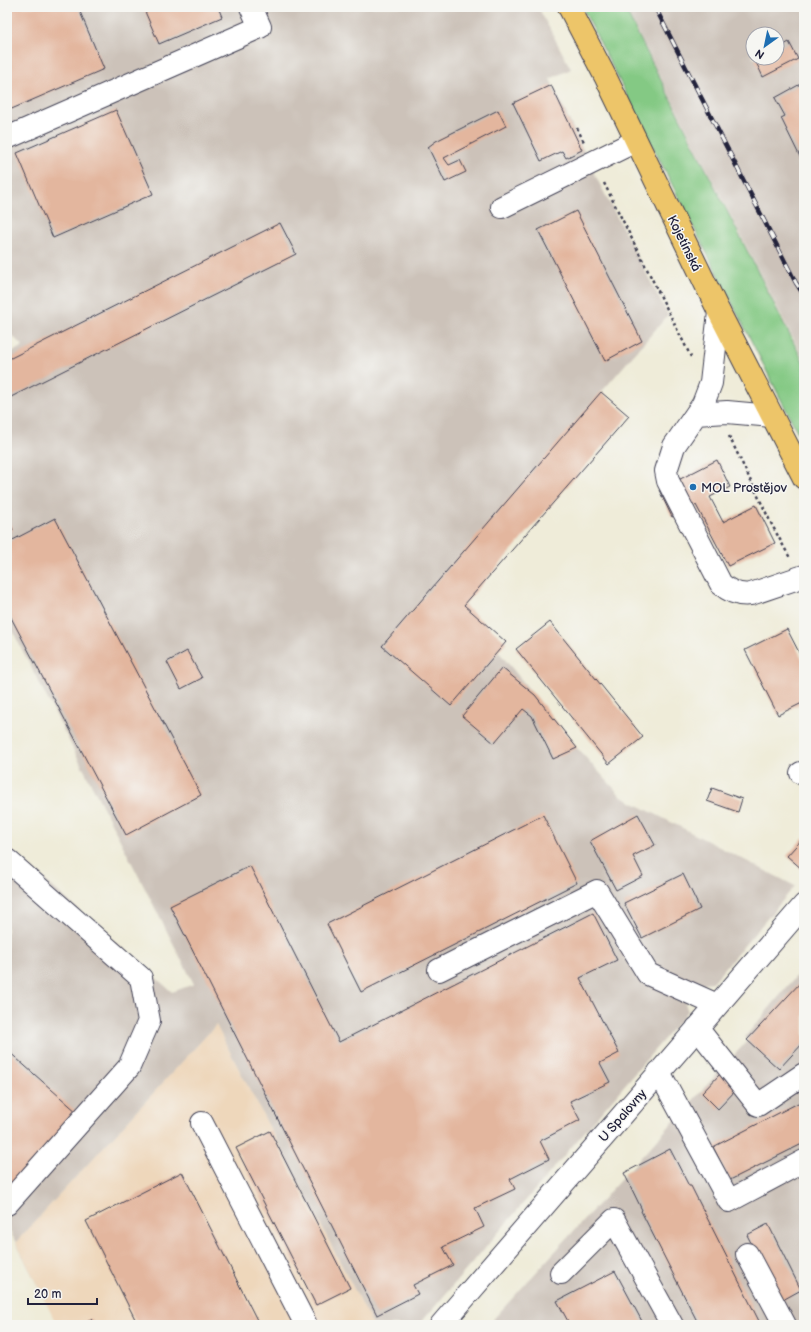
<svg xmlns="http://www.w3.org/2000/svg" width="811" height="1332" font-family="'Balsamiq Sans',sans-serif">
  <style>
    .built { fill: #eed7bb }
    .industrial { fill: #ccc2b9; fill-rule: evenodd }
    .green { fill: #84c984; stroke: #537660 }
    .building { fill: #e3b69e }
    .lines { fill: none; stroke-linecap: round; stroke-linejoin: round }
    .minor-casing { stroke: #414053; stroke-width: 24 }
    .major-casing { stroke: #414053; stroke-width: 24 }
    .path { stroke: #414053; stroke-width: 2.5; stroke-dasharray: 3 3; stroke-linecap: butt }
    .minor { stroke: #fff; stroke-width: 22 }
    .major { stroke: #edc569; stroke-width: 22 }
    .rail-casing { stroke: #22223b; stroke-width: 4.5 }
    .rail { stroke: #f6f6f2; stroke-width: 3; stroke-dasharray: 9; stroke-linecap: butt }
    .poi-dot { fill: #1f6fb2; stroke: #f6f6f2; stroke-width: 1.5 }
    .labels { text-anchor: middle; stroke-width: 3; stroke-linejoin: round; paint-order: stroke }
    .street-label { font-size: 13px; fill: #22223b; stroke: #f6f6f2 }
    .poi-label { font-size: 13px; fill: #22223b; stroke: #f6f6f2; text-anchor: start }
  </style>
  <rect width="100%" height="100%" fill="#f6f6f2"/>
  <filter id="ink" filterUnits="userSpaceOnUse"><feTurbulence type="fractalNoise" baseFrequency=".025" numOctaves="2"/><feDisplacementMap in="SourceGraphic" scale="8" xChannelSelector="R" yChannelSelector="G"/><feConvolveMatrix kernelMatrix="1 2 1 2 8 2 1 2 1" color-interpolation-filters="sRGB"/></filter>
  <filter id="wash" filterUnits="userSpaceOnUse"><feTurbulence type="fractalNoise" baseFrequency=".012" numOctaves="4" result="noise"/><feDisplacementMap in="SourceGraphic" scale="16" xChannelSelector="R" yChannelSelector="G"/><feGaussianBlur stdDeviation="0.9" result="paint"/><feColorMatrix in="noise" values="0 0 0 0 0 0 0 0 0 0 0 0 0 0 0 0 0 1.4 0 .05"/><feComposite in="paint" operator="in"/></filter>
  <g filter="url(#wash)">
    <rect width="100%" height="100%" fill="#efecd9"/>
    <!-- built -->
    <path class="built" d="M216 1025 373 1325H66L64 1322 57 1325 16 1242Z"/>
    <!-- industrial -->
    <path class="industrial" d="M7 7H538L571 69 550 79 594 173 668 315 382 646 451 706 498 651 577 748 622 797 795 886 713 982 704 983 693 994 685 1004 688 1011 419 1325H373L216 1025 16 1242 57 1325 7 1225V847L172 992 194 984 7 620V355L23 346 7 331Z
      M625 7H804V360ZM753 34H777V58H753Z
      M804 967V1325H488L748 1040 745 1037Z"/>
    <!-- green -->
    <path class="green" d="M582 7H624L804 363V445Z"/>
    <g id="blocks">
      <!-- building -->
      <path class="building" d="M14 7H78L104 69 7 111V10Z
        M143 7H218L222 17 159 44Z
        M789 42 798 59 763 77 755 60 759 58H777V49Z
        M804 82V165L781 118 785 116 775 98Z
        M551 85 582 150 566 158 562 151 541 161 513 103Z
        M116 110 153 194 53 238 17 153Z
        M498 110 506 126 444 158 449 165 460 160 466 172 445 182 428 147 436 141Z
        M576 211 642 341 605 361 538 230Z
        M280 223 296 254 7 399V360Z
        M601 392 629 416 464 605 506 642 451 706 382 646Z
        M717 460 730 487 710 497 723 522 756 505 775 543 728 566 696 505 672 517 659 490Z
        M7 518 13 530 7 534Z
        M55 518 201 795 126 835 7 610V543Z
        M550 622 643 737 609 764 516 649Z
        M787 629 804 662V702L778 715 745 650Z
        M187 651 202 678 181 689 167 662Z
        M502 668 535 695 577 748 553 759 532 716 523 709 494 743 462 716Z
        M712 788 742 799 738 812 707 801Z
        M638 814 655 845 633 856 643 876 616 890 590 841Z
        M543 815 577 883 361 992 327 924Z
        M804 837V869L803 870 787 856Z
        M250 866 339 1042 593 913 617 960 580 978 619 1053 600 1063 610 1082 570 1101 580 1120 540 1141 549 1159 510 1179 515 1189 475 1208 484 1227 443 1247 453 1265 413 1285 418 1294 377 1315 170 906Z
        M683 874 700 909 642 938 624 903Z
        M801 982 804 985V1042L779 1069 747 1040Z
        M7 1050 78 1113 7 1194Z
        M721 1073 737 1089 718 1109 702 1093Z
        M804 1100V1143L730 1180 713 1147Z
        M270 1131 350 1288 316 1305 236 1148Z
        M670 1149 689 1186H691L761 1325H699L641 1211 642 1210 624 1173Z
        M182 1172 259 1324 260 1325H138L86 1221Z
        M768 1224 801 1290 781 1301 747 1235Z
        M615 1271 644 1325H570L557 1301Z
        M91 1319 95 1325H78Z"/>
    </g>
  </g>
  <g filter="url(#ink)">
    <use href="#blocks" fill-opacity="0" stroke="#414053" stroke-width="1"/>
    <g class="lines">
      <!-- minor casing -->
      <g class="minor-casing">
        <path id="minor" d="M7 138 260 27 251 7
          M502 207 636 141
          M719 312 711 383 703 404 674 446 666 471 668 481 721 584C730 592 739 596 751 594L804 576
          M696 414 727 412 772 416
          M801 773 804 774
          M7 860 141 978 149 1021 129 1067 7 1204
          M439 970 597 891 648 974 717 1005
          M697 1028 758 1105 804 1074
          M659 1072 729 1201 804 1161
          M202 1123 306 1325
          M747 1254 785 1325
          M561 1273 614 1220 672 1325
          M441 1325 804 905"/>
      </g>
      <!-- major casing -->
      <g class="major-casing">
        <path id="major" d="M569 7 606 78 719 312 804 478"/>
      </g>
      <!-- path -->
      <path class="path" d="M577 128 584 142
        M604 183 691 357
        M729 436 772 525 790 558"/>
      <!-- minor -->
      <use href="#minor" class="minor"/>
      <!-- major -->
      <use href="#major" class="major"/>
      <!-- rail casing -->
      <g class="rail-casing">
        <path id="rail" d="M655 7 796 283 804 295"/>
      </g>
      <!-- rail -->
      <use href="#rail" class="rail"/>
    </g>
  </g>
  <!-- markers -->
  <circle class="poi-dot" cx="693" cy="487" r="4"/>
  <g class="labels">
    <!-- street labels -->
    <g class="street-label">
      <text transform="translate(685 243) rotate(64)" y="5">Kojetínská</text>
      <text transform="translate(622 1115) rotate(-49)" y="5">U Spalovny</text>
    </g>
    <!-- poi labels -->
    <g class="poi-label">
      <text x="701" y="492">MOL Prostějov</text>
    </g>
  </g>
  <!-- margin -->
  <rect width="811" height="1332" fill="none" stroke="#f6f6f2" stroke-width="24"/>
  <!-- north arrow -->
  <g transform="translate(765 46) rotate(213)"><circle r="19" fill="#f6f6f2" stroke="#a1a1a9"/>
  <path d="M0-3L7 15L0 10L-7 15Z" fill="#1f6fb2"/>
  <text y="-6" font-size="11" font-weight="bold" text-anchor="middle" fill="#22223b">N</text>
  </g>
  <!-- scale -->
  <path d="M28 1298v6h69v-6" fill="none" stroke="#22223b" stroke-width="2"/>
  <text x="34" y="1298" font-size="12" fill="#22223b" stroke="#f6f6f2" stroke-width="3" paint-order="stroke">20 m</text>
</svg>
